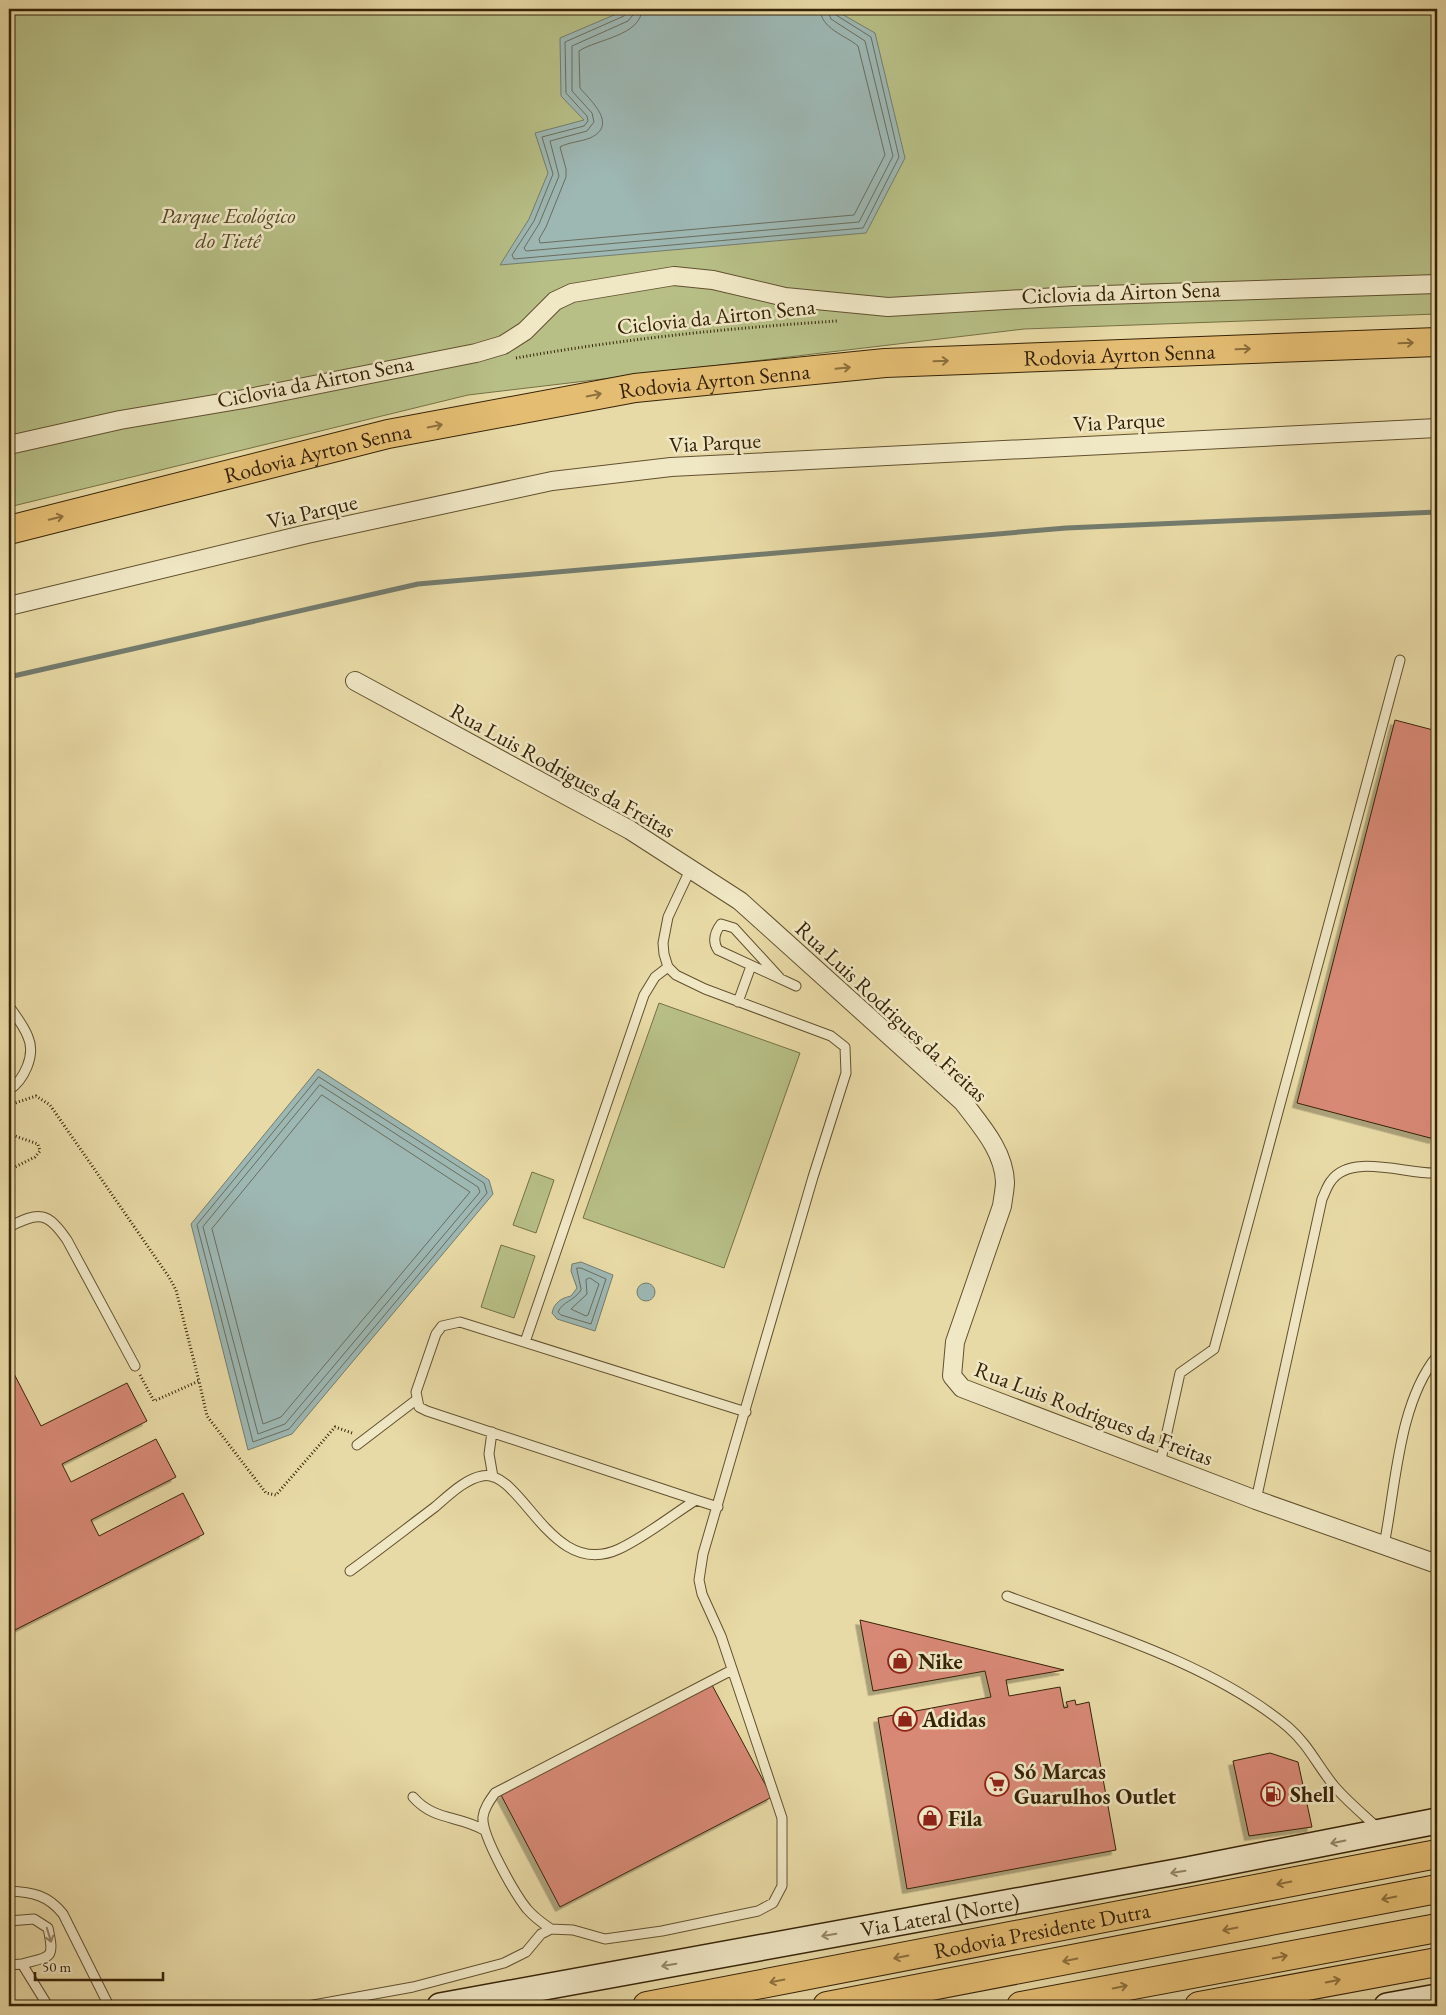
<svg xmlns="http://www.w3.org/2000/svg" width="1446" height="2015" font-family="'EB Garamond',serif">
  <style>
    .green { fill: #b7bf86; stroke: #767146 }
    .water { fill: #9db7b3; stroke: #747c6e }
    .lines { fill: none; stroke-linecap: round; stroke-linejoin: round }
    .shore { stroke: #6a6d5d; stroke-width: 1 }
    .stream { stroke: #747c6e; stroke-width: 5 }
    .building { fill: #d88976; stroke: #362307; filter: url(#shadow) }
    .service-casing { stroke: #62512f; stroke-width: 11 }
    .minor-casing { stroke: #62512f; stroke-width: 20 }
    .secondary-casing { stroke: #362307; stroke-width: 28 }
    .motorway-casing { stroke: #362307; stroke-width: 30 }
    .path { stroke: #362307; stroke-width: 3; stroke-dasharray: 1 2.5; stroke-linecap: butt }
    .service { stroke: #f0e7c5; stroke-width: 9 }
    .minor { stroke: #f0e7c5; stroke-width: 18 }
    .secondary { stroke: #f0e7c5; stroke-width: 25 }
    .motorway { stroke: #e4bd73; stroke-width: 28 }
    .oneway { stroke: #8d703d }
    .oneway2 { stroke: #938566 }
    .labels { text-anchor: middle; stroke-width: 5; stroke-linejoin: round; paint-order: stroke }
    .park-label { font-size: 22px; font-style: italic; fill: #564a27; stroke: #f0e7c5 }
    .street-label { font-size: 22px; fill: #362307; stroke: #f0e7c5 }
    .poi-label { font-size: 22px; font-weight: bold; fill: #362307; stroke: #f0e7c5; text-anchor: start }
  </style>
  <defs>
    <filter id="shadow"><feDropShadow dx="-4.5" dy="4.5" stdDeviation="0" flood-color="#0004"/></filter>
  </defs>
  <rect width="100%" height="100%" fill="#e8daa6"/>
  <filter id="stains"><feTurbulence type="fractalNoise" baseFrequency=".004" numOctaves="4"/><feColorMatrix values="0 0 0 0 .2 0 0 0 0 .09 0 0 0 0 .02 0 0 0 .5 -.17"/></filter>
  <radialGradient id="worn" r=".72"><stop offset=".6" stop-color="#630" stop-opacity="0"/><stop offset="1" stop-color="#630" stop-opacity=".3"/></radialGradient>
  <!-- green -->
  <path class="green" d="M9 9H1437V314L1024 329 468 395 9 507Z
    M659 1003 800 1053 724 1268 583 1218Z
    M532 1172 554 1180 536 1233 513 1225Z
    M501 1245 535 1256 514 1318 481 1307Z"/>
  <!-- water -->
  <path class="water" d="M628 9H833L875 33 905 158 866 233 500 265 529 219 548 173 535 133 584 120 561 96 560 38Z
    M318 1069 489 1180 493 1194 292 1434 248 1450 191 1224Z
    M581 1262 613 1275 595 1331 557 1319 552 1313C554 1303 561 1298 571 1296L577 1288 571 1271 572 1264Z
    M637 1292a9 9 0 1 1 18 0a9 9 0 1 1-18 0Z"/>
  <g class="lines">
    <!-- shore -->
    <path class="shore" d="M628 9 624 16 565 42 566 93 587 116 588 121 584 126 542 137 553 174 534 221 512 255 514 259 863 228 899 157 871 37 836 15 834 9
      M634 9 633 15 628 21 572 46V91L592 113 594 122 587 131 550 141 559 176 539 224 524 248 526 251 859 222 893 156 865 41 831 19 827 9
      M642 9C641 36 597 39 579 51L580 88C590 100 619 125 590 138 580 142 569 142 560 147L566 169V177L546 227 539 239 540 243 854 215 885 155 858 46C845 35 821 29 820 9
      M319 1077 484 1183 487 1193 289 1429 253 1442 197 1225Z
      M320 1085 478 1187 480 1192 285 1424 258 1434 203 1227Z
      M322 1095 470 1192 281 1417 263 1424 212 1229Z
      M577 1268H581L606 1279 591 1324 561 1315 558 1312C563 1301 573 1302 581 1290Z
      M590 1278 599 1284 588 1315 586 1316 571 1309 587 1294 586 1280Z"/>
    <!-- stream -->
    <path class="stream" d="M9 677 418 584 1066 528 1437 512"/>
  </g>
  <!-- building -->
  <path class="building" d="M1395 720 1437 731V1125L1434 1139 1297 1103Z
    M9 1364 41 1426 127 1383 147 1421 62 1464 71 1482 156 1439 176 1477 91 1520 99 1536 183 1493 204 1534 9 1633Z
    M860 1620 1064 1670 1006 1680 1009 1696 1060 1687 1064 1708 1068 1707 1066 1702 1075 1700 1076 1705 1089 1702 1116 1850 907 1889 878 1718 991 1697 985 1671 873 1691Z
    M712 1685 772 1797 560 1907 501 1795Z
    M1270 1753 1298 1762 1312 1827 1249 1836 1233 1761Z"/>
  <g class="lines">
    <!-- service casing -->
    <g class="service-casing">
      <path id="service" d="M779 977 734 928 721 924C715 932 712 941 718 950L796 986
        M738 1002 751 966
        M9 1006C15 1015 24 1026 28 1037 36 1055 24 1080 9 1090
        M9 1227C39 1211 48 1212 67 1240L135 1366
        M525 1342 644 995 655 977 668 967
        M492 1432 489 1454 493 1477
        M357 1445 416 1400
        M1160 1464 1180 1373 1214 1349 1400 660
        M696 1500 427 1411 419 1407 416 1392 436 1334 442 1326 460 1322 746 1412
        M1256 1500 1322 1199C1325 1193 1327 1186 1331 1181 1351 1152 1408 1175 1437 1173
        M1384 1545C1396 1486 1398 1404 1437 1356
        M350 1571C379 1550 407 1528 435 1507 448 1496 465 1479 482 1476 522 1468 550 1581 619 1549 645 1537 672 1515 696 1500L718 1507
        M1007 1596C1098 1630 1213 1664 1288 1727 1309 1745 1318 1767 1335 1787 1348 1802 1365 1816 1379 1829
        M413 1797C434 1821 458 1815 484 1830
        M9 1891C32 1892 48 1895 63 1914L109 2006
        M9 1921 34 1919 48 1928C55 1960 51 1956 22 1964
        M551 1929C542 1923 534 1917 527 1909 515 1894 481 1835 483 1817 484 1808 490 1800 495 1793L732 1670
        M9 1965 22 1964 48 2006
        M308 2006 413 1987 504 1963 526 1952 541 1934 551 1929 573 1930 605 1939 662 1931 758 1911 773 1903 782 1886V1818L721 1636 702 1594 699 1580 703 1554 813 1177 846 1073 845 1047 831 1036 705 989 676 975 668 967 664 954 663 943 668 917 691 868"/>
    </g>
    <!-- minor casing -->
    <g class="minor-casing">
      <path id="minor" d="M9 445 120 420 244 399 476 353 503 345 525 331 555 301 572 293 674 276 713 280 785 297 888 307 1074 296 1437 284
        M9 606 307 534 552 481 671 467 1437 428
        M355 681 630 830 740 901 963 1102C981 1126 1004 1151 1005 1182 1005 1189 1003 1198 1002 1206L955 1342 952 1376 962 1388 1256 1500 1437 1564"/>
    </g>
    <!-- secondary casing -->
    <g class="secondary-casing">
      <g id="secondary">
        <path id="s1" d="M440 2006 1187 1870 1437 1821"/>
        <path d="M1387 2006 1437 1997"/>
      </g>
    </g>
    <!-- motorway casing -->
    <g class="motorway-casing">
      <g id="motorway">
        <path id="s2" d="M9 530 388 434 635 388 885 363 1437 342"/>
        <path id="s3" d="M647 2006 1437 1854"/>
        <path d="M827 2006 1437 1889"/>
        <path d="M1021 2006 1437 1928"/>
        <path d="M1199 2006 1437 1962"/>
      </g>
    </g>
    <!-- path -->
    <path class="path" d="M516 358C622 339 730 328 837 321
      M9 1105 36 1096 50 1105 169 1277 176 1290 199 1381
      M9 1134 38 1144 40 1151 35 1157 9 1170
      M140 1375 154 1401 199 1381 207 1416 266 1493 276 1495 335 1427 352 1433"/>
    <!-- service -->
    <use href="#service" class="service"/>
    <!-- minor -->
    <use href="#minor" class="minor"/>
    <!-- secondary -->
    <use href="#secondary" class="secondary"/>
    <!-- motorway -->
    <use href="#motorway" class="motorway"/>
  </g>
  <!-- one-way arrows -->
  <defs><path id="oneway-shaft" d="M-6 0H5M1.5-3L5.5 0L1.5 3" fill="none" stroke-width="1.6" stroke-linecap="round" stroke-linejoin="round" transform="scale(1.25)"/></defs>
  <g class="oneway">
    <use href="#oneway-shaft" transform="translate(1406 343) rotate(-2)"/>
    <use href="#oneway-shaft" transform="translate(1243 349) rotate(-2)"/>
    <use href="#oneway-shaft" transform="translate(941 361) rotate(-2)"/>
    <use href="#oneway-shaft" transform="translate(843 368) rotate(-6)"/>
    <use href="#oneway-shaft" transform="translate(594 395) rotate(-11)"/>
    <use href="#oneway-shaft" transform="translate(435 426) rotate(-11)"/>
    <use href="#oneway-shaft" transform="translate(56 518) rotate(-14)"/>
    <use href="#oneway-shaft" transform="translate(1284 1883) rotate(169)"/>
    <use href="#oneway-shaft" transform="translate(1389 1898) rotate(169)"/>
    <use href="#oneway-shaft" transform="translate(1230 1929) rotate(169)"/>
    <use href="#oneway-shaft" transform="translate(901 1957) rotate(169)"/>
    <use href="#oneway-shaft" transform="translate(1280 1957) rotate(-11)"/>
    <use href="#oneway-shaft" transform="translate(1070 1960) rotate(169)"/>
    <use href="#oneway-shaft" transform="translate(777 1981) rotate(169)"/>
    <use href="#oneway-shaft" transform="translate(1333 1981) rotate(-11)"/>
    <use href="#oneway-shaft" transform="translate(1120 1987) rotate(-11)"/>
  </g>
  <g class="oneway2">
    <use href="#oneway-shaft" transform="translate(1338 1842) rotate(169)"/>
    <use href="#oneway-shaft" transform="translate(1178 1872) rotate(170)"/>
    <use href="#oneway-shaft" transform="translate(49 1935) rotate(73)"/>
    <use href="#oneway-shaft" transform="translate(829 1935) rotate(170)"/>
    <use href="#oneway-shaft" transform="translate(669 1965) rotate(170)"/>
  </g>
  <!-- icons -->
  <defs>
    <g id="shop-ring" transform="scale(1.25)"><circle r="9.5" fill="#f0e7c5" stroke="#8f2418" stroke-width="1.5"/><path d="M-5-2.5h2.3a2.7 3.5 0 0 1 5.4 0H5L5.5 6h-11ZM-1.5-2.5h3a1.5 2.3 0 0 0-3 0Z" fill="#8f2418"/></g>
    <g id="supermarket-ring" transform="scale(1.25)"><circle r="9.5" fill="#f0e7c5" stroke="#8f2418" stroke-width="1.5"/><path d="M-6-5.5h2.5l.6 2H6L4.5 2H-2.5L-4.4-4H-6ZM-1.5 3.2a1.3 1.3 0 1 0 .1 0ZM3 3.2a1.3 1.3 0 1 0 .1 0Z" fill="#8f2418"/></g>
    <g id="fuel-ring" transform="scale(1.25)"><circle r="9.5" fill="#f0e7c5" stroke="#8f2418" stroke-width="1.5"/><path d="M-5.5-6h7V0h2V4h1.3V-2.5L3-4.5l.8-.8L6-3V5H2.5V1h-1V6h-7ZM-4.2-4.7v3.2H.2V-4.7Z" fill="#8f2418"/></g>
  </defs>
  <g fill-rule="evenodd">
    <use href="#shop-ring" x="900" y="1661"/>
    <use href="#shop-ring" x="905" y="1719"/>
    <use href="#supermarket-ring" x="997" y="1784"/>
    <use href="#fuel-ring" x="1273" y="1794"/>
    <use href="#shop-ring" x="930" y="1818"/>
  </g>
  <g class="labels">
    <!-- park labels -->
    <g class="park-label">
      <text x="228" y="223">Parque Ecológico<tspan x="228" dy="25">do Tietê</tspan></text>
    </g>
    <!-- street labels -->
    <g class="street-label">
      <text transform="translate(1121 292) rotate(-2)" y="8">Ciclovia da Airton Sena</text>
      <text transform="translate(716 316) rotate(-6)" y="8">Ciclovia da Airton Sena</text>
      <text dy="8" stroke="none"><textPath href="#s2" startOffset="1128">Rodovia Ayrton Senna</textPath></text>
      <text transform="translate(315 381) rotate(-11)" y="8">Ciclovia da Airton Sena</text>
      <text dy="8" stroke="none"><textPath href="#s2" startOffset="722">Rodovia Ayrton Senna</textPath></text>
      <text transform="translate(1119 421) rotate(-3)" y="8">Via Parque</text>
      <text transform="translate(715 442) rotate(-3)" y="8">Via Parque</text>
      <text dy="8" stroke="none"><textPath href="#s2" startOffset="318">Rodovia Ayrton Senna</textPath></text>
      <text transform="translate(312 511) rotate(-13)" y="8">Via Parque</text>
      <text transform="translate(563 770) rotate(29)" y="8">Rua Luis Rodrigues da Freitas</text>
      <text transform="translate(892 1011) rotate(43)" y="8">Rua Luis Rodrigues da Freitas</text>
      <text transform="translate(1094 1413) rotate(21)" y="8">Rua Luis Rodrigues da Freitas</text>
      <text dy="8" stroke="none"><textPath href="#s1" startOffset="508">Via Lateral (Norte)</textPath></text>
      <text dy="8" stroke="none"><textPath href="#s3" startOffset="402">Rodovia Presidente Dutra</textPath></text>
    </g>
    <!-- poi labels -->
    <g class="poi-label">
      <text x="918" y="1669">Nike</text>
      <text x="922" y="1727">Adidas</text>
      <text x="1014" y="1779">Só Marcas<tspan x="1014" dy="25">Guarulhos Outlet</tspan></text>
      <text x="1290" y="1802">Shell</text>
      <text x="948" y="1826">Fila</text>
    </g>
  </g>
  <!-- margin -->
  <rect width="1446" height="2015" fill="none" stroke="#e8daa6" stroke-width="30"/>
  <rect x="10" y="10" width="1426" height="1995" fill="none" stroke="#362307" stroke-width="2.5"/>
  <rect x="15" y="15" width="1416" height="1985" fill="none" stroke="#362307"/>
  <!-- scale -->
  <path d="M35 1972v8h128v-8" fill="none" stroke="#362307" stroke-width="2.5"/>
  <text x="42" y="1972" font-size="15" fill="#362307" stroke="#f0e7c5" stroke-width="4" paint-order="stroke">50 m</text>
  <rect width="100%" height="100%" filter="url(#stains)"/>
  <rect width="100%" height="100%" fill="url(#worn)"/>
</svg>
